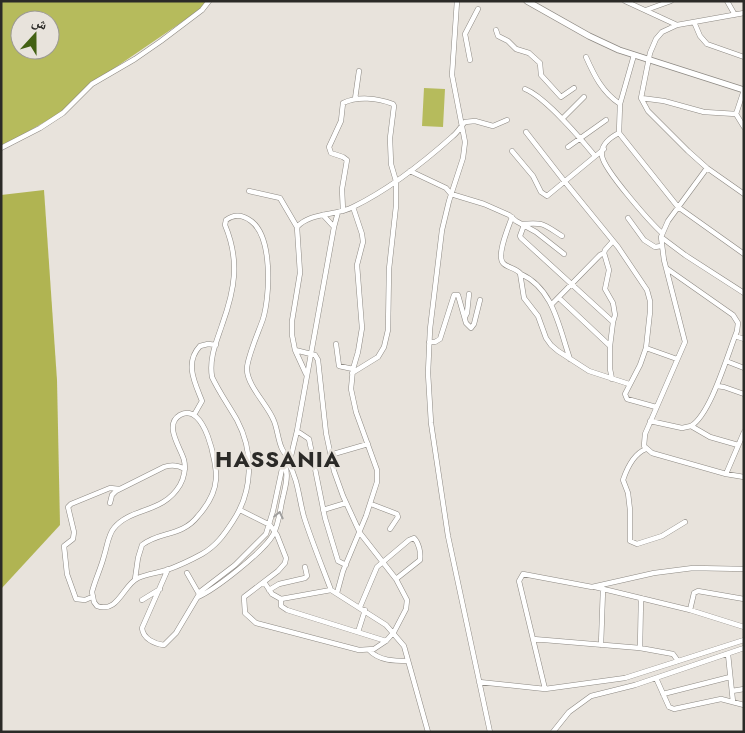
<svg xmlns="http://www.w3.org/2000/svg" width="745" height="733" font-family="Jost,'Noto Naskh Arabic',sans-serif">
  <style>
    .green { fill: #b6bb5c; fill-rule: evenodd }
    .forest { fill: #b0b452 }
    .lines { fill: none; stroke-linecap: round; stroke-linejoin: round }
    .minor-casing { stroke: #8d8983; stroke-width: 5.5 }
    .major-casing { stroke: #8d8983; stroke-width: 7 }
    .minor { stroke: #fff; stroke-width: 4.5 }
    .major { stroke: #fff; stroke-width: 5.5 }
    .oneway { stroke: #a09f9e }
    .labels { text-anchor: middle; stroke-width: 5; stroke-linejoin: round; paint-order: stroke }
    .district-label { font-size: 22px; font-weight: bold; letter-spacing: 1px; fill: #2b2a27; stroke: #e8e3dc }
  </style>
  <rect width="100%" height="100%" fill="#e8e3dc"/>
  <!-- green -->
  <path class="green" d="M1 1H208L204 7 100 78 69 108 1 147ZM20 20H50V50H20Z
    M424 88 445 89 443 127 422 126Z"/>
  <!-- forest -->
  <path class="forest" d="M44 190 57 380 60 525 1 589V195Z"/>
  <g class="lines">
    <!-- minor casing -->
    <g class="minor-casing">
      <path id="minor" d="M457 1 452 75 465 142 463 158 449 201 442 230 430 329 428 373 431 423 448 536 490 732
        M625 1 677 25
        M727 1 735 15
        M646 10 671 1
        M744 13 677 25 662 32 656 39 650 53 641 98 648 111 688 151 707 168 744 194
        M694 22 700 36 707 44 744 57
        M496 30 498 36 508 41 516 49 529 53 540 63 541 75 561 97 574 88
        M634 55 620 104 619 133 678 207 744 254
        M586 57C594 75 602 92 620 104
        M470 60 465 34 478 9
        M525 89C545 97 581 139 595 156
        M744 90 736 114 744 127
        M641 98 664 101 704 112 736 114
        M355 99 359 71
        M562 119 584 97
        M526 132 565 182 618 247 647 290 650 301V312L646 348 640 365 625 394 627 399 656 407
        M619 133C611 137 600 145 602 156 604 170 650 222 662 233
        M568 147 606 120
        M1 148 40 128 63 113 92 84 135 59 161 41 202 10 209 1
        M512 151 533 176 541 192 547 196 604 149
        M707 168 668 221 661 237 664 260 685 342 645 434 644 446 652 453 726 474 744 477
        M410 171 446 188 451 194 484 204 509 215 516 221 536 232 564 254
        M249 191 280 198 297 227
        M343 211 342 189 347 160 343 157 331 153 329 147 341 121 343 103C358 96 377 98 393 104L394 106 390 138 391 164 396 181V206L389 269 388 330 384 347 378 357 352 373
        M323 215 334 227 338 212
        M512 217C509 226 496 255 503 263 506 267 515 268 520 273L524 298 538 316 546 338 551 345 558 351 589 371 629 384
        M628 218 644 240 655 247 661 246
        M522 224C544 222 543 224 562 236
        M524 225 520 236 521 238 613 322
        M661 237 685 255 744 293
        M666 268 733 315 738 323 737 331C728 353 711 414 691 426
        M521 274C554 289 559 328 570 359
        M559 298 610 346
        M552 304 600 255 604 253
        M465 317 467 313 469 294
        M735 336 744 339
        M429 342H435L440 339 454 295H458L466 323 471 328 474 324 480 300
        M336 344 339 366 353 369
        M646 348 677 359
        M726 361 744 368
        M306 374 295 350 292 335V321L300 273 297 227C310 212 336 216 353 207 388 190 424 162 453 136 458 132 461 126 465 122L475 121 493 126 507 120
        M612 379 610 369V346L613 322 615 315 613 303 605 289 609 270 604 253 605 250 613 241
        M717 386 724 387 744 394
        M194 415 202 401C195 383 184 363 200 346L208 344 216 345
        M650 421 682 428 691 426 710 437 738 445
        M297 431 309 439 325 518 338 561 346 565
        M646 449C633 454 627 468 623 480L628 493 630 510V541L637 544 662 536 685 522
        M330 455 368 444
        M288 462C298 479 299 499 304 517 312 542 322 566 331 590
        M726 474 744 432
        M110 503 112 495 116 491 164 467C172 464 178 465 185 469
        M371 504 397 514 398 517 390 529
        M240 510 270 525 277 535 286 558 285 563 278 571 244 597 245 613 256 623 359 650 374 649 386 641 394 632 406 609 407 600 396 579 360 533 343 496 334 471 326 433 318 360 315 355 295 350
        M323 510 346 503
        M168 569 142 628C143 639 155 644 164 645L176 633 201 591 235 565 266 534 273 511 282 469 291 456 297 431 334 227
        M187 573 199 594
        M135 579 138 558 142 545C159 531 182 537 198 516 207 506 215 492 216 479 217 464 205 401 180 415 163 425 181 448 184 460 186 468 184 478 180 485 163 514 131 507 114 528 108 535 107 547 104 556 101 568 95 580 92 592L94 602 97 606C118 614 123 585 138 578 147 574 157 573 167 570 178 566 191 560 202 554 216 546 224 535 233 521 253 491 254 452 237 420 229 406 219 392 212 377 209 358 216 343 222 325 235 289 240 261 225 225L226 220C234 214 243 215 251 221 273 237 270 296 263 319 259 331 246 360 247 370 248 387 268 405 274 421 279 433 278 451 290 458
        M264 582 272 594 281 599 331 590 386 625 404 646 428 732
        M595 587 690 610 744 627
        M269 590 279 584 305 578 307 576 305 567
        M337 593 343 571 366 516 377 482V470L356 412 351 389 353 369 358 352 362 328 357 265 363 242 362 234 353 207
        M92 597 85 600 76 599 67 574 64 546 73 539 74 532 68 507 71 504 110 488 119 489
        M198 597C216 589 263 552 273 535 279 524 280 509 283 497 285 488 289 475 285 466
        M281 599V606L287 610 386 641
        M142 600 160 589
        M360 607 377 567 409 540 414 538C419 543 421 553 420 560L396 579
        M690 610 694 593 698 591 744 599
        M358 632 365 610
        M533 639 640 648 673 654 678 661
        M601 645 603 589
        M640 648 641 598
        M369 650C379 661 395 661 408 661
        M728 654 733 702
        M656 678 669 707 674 709 721 699 744 705
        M479 682 545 689 625 678 744 640
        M545 689 519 581 523 574 592 587 654 573 693 568 744 569
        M732 691 744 689
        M663 694 730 677
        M553 732 569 712 591 696 635 685 744 648"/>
    </g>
    <!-- major casing -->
    <g class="major-casing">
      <path id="major" d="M527 1 589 36 619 50 744 90"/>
    </g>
    <!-- minor -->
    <use href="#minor" class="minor"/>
    <!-- major -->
    <use href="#major" class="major"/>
  </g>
  <!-- one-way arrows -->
  <defs><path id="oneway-chevron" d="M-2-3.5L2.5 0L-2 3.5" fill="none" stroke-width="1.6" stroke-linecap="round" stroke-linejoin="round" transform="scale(1.25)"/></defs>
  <use class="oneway" href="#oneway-chevron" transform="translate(279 515) rotate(-77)"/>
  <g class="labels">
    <!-- district labels -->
    <g class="district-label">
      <text x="278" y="467">HASSANIA</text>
    </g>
  </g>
  <!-- border -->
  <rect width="745" height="733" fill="none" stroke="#2b2a27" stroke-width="5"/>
  <!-- north arrow -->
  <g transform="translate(35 35) rotate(21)"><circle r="24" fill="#e8e3dc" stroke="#9c9994"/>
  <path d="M0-4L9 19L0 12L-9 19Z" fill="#436114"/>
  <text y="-8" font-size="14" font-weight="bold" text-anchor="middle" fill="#2b2a27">ش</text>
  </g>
</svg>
